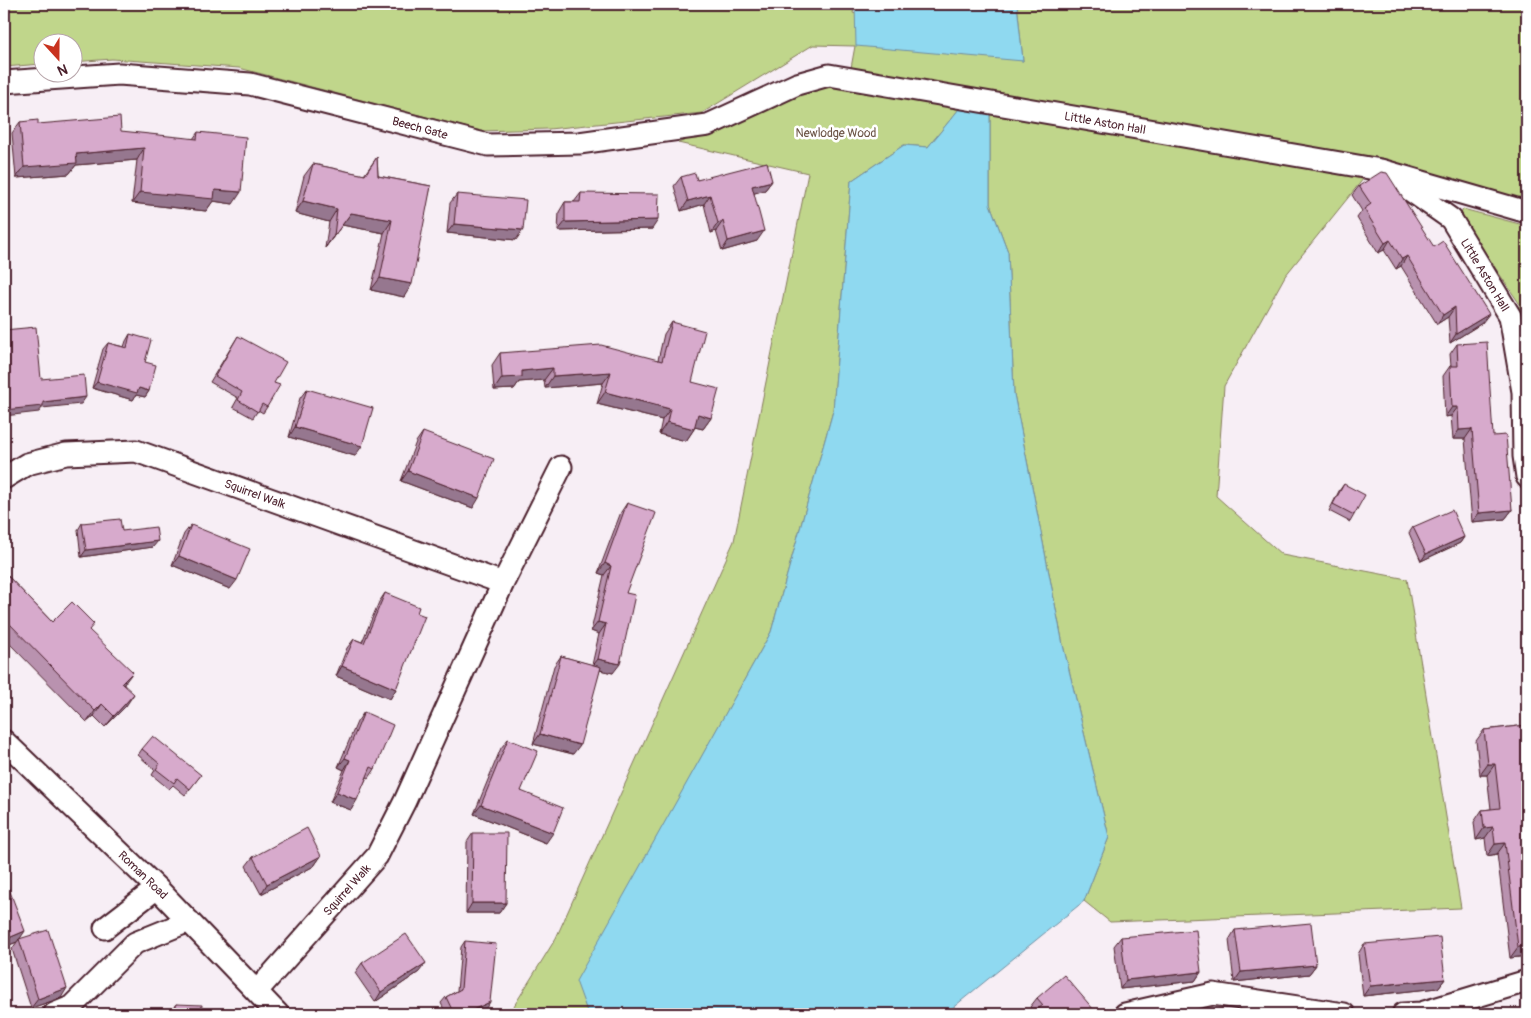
<svg xmlns="http://www.w3.org/2000/svg" width="1531" height="1018" font-family="Pangolin,sans-serif">
  <style>
    .green { fill: #c0d68b; stroke: #857a5b }
    .water { fill: #8fd9f0; stroke: #738fa1 }
    .lines { fill: none; stroke-linecap: round; stroke-linejoin: round }
    .street-casing { stroke: #4a1f2b; stroke-width: 25 }
    .street { stroke: #fff; stroke-width: 21 }
    .wall { fill: #b992af; stroke: #4a1f2b }
    .shaded-wall { fill: #96778f; stroke: #4a1f2b }
    .building { fill: #d7aacc; stroke: #4a1f2b }
    .labels { text-anchor: middle; stroke-width: 5; stroke-linejoin: round; paint-order: stroke }
    .street-label { font-size: 12px; fill: #4a1f2b; stroke: #fff }
    .park-label { font-size: 12px; fill: #6d5648; stroke: #fff }
  </style>
  <rect width="100%" height="100%" fill="#f7eef5"/>
  <filter id="ink" filterUnits="userSpaceOnUse"><feTurbulence type="fractalNoise" baseFrequency=".02" numOctaves="2"/><feDisplacementMap in="SourceGraphic" scale="10" xChannelSelector="R" yChannelSelector="G"/><feConvolveMatrix kernelMatrix="1 2 1 2 8 2 1 2 1" color-interpolation-filters="sRGB"/></filter>
  <g filter="url(#ink)">
    <!-- green -->
    <path class="green" d="M4 4H855L853 13 1023 61 1017 4H1527V202L1468 183 851 68 855 46 813 45 702 113 549 129 480 131 239 68 112 59 73 62 72 42H42V64L4 67Z
      M829 83 964 103 928 147 904 145 851 181 833 411 771 632 577 981 588 1014H509L556 938 734 541 808 173 678 143Z
      M990 105 1368 173 1285 276 1224 386 1216 496 1282 555 1407 579 1461 908 1110 922 1084 901 1109 837 1063 645 1014 394 1008 252 990 204Z
      M1463 209 1527 226V354L1519 303 1460 216Z"/>
    <!-- water -->
    <path class="water" d="M855 4H1017L1023 61 856 46Z
      M964 103 990 105V204L1008 252 1014 394 1063 645 1109 837 1084 901 945 1014H588L576 981 771 632 833 411 851 181 904 145 928 147Z"/>
    <g class="lines">
      <!-- street casing -->
      <g class="street-casing">
        <path id="street" d="M4 82 119 74 250 84 488 145 579 143 708 125 797 84 829 75 1381 170 1527 212
          M1397 181 1451 219 1510 316 1523 392 1524 456 1527 477
          M4 478 27 464 66 454 136 451 503 583
          M4 741 157 888 278 1014
          M105 928 157 888
          M257 991 377 856 405 801 503 583 561 467
          M54 1014 71 1007 135 943 189 921
          M1125 1014 1213 994 1344 1014
          M1403 1014 1421 1013 1527 981"/>
      </g>
      <!-- street -->
      <use href="#street" class="street"/>
    </g>
    <!-- wall -->
    <path class="wall" d="M20 122 193 139 198 132 233 204 213 201 206 211 132 203 137 160 76 165 69 174 16 178 12 133Z
      M377 157 378 176 431 186 404 297 371 290 384 233 342 225 325 248 329 222 295 213 304 176 313 164 364 175Z
      M681 177 697 180 772 181 765 190 754 193 757 241 722 251 716 231 711 233 704 204 681 211 674 186Z
      M1359 186 1482 323 1450 343 1448 317 1437 324 1401 266 1396 269 1384 250 1378 253 1357 218 1362 211 1352 195Z
      M581 193 652 229 558 231 559 212 565 202H574Z
      M457 194 516 240 447 233 450 203Z
      M672 322 692 382 711 418 703 429 695 427 694 429 686 441 659 434 662 420 597 404 603 383 545 388 544 380 519 382 514 389 494 390 492 365 500 353 658 360 664 334Z
      M130 334 145 362 149 391 145 397 136 395 133 400 92 388 103 349 108 343 124 347 126 341Z
      M238 336 274 383 267 407 263 413 258 410 253 418 233 407 238 398 210 382Z
      M1457 344 1493 436 1512 510 1505 519 1472 522 1465 439H1453L1451 416 1445 417 1443 376 1450 366H1451L1450 354Z
      M307 389 355 456 289 437 300 398Z
      M423 432 473 508 401 481 416 442Z
      M1344 484 1354 515 1350 522 1329 511 1339 491Z
      M627 503 626 593 613 673 600 670 573 754 533 744 554 666 561 656 592 665 599 634 591 631 604 575 598 573 621 512Z
      M82 523 122 531 153 547 81 557 78 530Z
      M191 525 230 589 172 565 184 534Z
      M1413 527 1464 537 1460 543 1421 561 1409 533Z
      M4 572 52 622 90 631 124 684 126 706 105 727 94 716 87 722 4 638Z
      M385 593 417 613 396 689 390 699 336 676 347 648 354 639 362 642 379 602Z
      M364 712 375 769 369 778 367 777 351 810 330 802 344 770 338 767 357 722Z
      M1527 725V956L1510 958 1497 854 1487 856 1485 838 1476 840 1474 822 1482 810 1491 809 1487 775H1480L1476 741 1484 730Z
      M508 739 521 791 546 843 474 814 501 748Z
      M142 749 201 775 185 795 173 785 169 789 152 775 155 770 138 755Z
      M473 833 506 903 499 913H466L467 842Z
      M321 856 314 866 261 894 246 866 253 857Z
      M1235 930 1316 965 1309 974 1234 982 1229 940Z
      M1121 937 1201 972 1195 981 1120 989 1114 946Z
      M20 939 61 998 31 1008 12 949 17 942 4 947Z
      M465 941 486 1008 473 1014H446L441 1003 446 997 457 991 461 947Z
      M1364 944 1445 979 1438 988 1363 996 1358 954Z
      M362 963 419 972 375 1002 355 973Z
      M1037 998 1094 1010 1092 1014H1032L1034 1013 1030 1007Z
      M176 1004 201 1014H172V1010Z"/>
    <!-- shaded-wall -->
    <path class="shaded-wall" d="M144 148 137 160 76 165 69 174 16 178 24 167 76 154Z
      M772 181 765 190 745 196 752 186Z
      M215 190 241 192 233 204 213 201 206 211 132 203 140 192Z
      M710 195 704 204 681 211 688 201Z
      M303 201 337 209 329 222 295 213Z
      M351 213 392 220 384 233 342 225 325 248Z
      M658 220 652 229 558 231 565 222Z
      M723 221 716 231 711 233 718 223Z
      M454 224 523 230 516 240 447 233Z
      M764 231 757 241 722 251 728 241Z
      M1390 240 1384 250 1378 253 1385 243Z
      M1407 256 1401 266 1396 269 1402 259Z
      M380 278 412 284 404 297 371 290Z
      M1455 307 1448 317 1437 324 1443 315Z
      M1489 314 1482 323 1450 343 1456 334Z
      M553 368 544 380 519 382 514 389 494 390 502 378 522 371Z
      M611 372 603 383 545 388 553 376Z
      M97 382 139 388 149 391 145 397 136 395 133 400 92 388Z
      M605 392 670 409 662 420 597 404Z
      M86 397 81 404 42 408 39 412 4 416V410L43 402Z
      M1452 407H1458L1451 416 1445 417Z
      M698 414 711 418 703 429 690 426Z
      M667 422 694 429 686 441 659 434Z
      M295 427 362 446 355 456 289 437Z
      M1472 429 1465 439H1453L1459 430Z
      M408 471 479 498 473 508 401 481Z
      M1512 510 1505 519 1472 522 1479 513Z
      M1464 537 1460 543 1421 561 1426 554Z
      M158 541 153 547 81 557 86 550Z
      M179 556 237 580 230 589 172 565Z
      M605 563 611 566 604 575 598 573Z
      M598 622 606 624 599 634 591 631Z
      M598 659 620 664 613 673 591 668Z
      M342 666 396 689 390 699 336 676Z
      M133 672 124 684 114 694 122 683Z
      M134 694 126 706 105 727 114 716Z
      M102 704 94 716 87 722 95 711Z
      M540 734 580 745 573 754 533 744Z
      M345 758 350 760 344 770 338 767Z
      M1488 764H1495L1487 775H1480Z
      M337 792 357 800 351 810 330 802Z
      M481 805 553 833 546 843 474 814Z
      M1493 827 1485 838 1476 840 1484 828Z
      M1505 843 1497 854 1487 856 1495 844Z
      M321 856 314 866 261 894 267 884Z
      M472 903H506L499 913H466Z
      M25 931 19 940V939L17 942 4 947V940Z
      M1527 946V956L1510 958 1518 947Z
      M426 963 419 972 375 1002 381 992Z
      M1316 965 1309 974 1234 982 1241 972Z
      M1201 972 1195 981 1120 989 1126 980Z
      M1445 979 1438 988 1363 996 1370 986Z
      M67 988 61 998 31 1008 38 999Z
      M490 1002 486 1008 473 1014H464Z"/>
    <!-- building -->
    <path class="building" d="M120 117 121 131 197 139 198 132 246 137 241 192 215 190 214 199 140 192 144 148 76 154 77 163 24 167 20 122 38 120V124Z
      M377 157 378 176 431 186 412 284 380 278 392 220 351 213 334 236 337 209 303 201 313 164 365 175Z
      M767 162 772 181 752 186 764 231 728 241 723 221 718 223 710 195 688 201 681 177 695 173 697 180Z
      M1381 172 1387 173 1434 247 1443 241 1489 314 1456 334 1455 307 1443 315 1407 256 1402 259 1390 240 1385 243 1364 209 1371 204 1359 186Z
      M581 193 659 194 658 220 565 222V202H580Z
      M457 194 526 200 523 230 454 224Z
      M672 322 705 331 692 382 719 389 711 418 698 414 694 429 667 422 670 409 605 392 611 372 553 376V368L522 371V377L502 378 500 353 601 345 662 361Z
      M36 327 41 379 84 375 86 397 43 402V406L4 410V330Z
      M130 334 151 340 145 362 156 365 149 391 139 388 137 393 97 382 108 343 127 348Z
      M238 336 286 362 274 383 280 385 267 407 262 404 258 412 238 400 242 392 215 376Z
      M1487 342 1493 436 1506 435 1512 510 1479 513 1472 429 1459 430 1458 407H1452L1450 366H1458L1457 344Z
      M307 389 373 408 362 446 295 427Z
      M423 432 494 459 479 498 408 471Z
      M1344 484 1365 495 1354 515 1333 504Z
      M627 503 656 513 626 593 635 595 620 664 598 659 606 624 598 622 611 566 605 563Z
      M1452 510 1464 537 1426 554 1413 527Z
      M120 519 122 531 156 527 158 541 86 550 82 523Z
      M191 525 250 549 237 580 179 556Z
      M4 572 52 622 72 602 94 624 89 630 133 672 122 683 134 694 114 716 102 704 95 711 6 620 4 622Z
      M385 593 419 607 417 613 425 616 396 689 342 666 354 639 364 643Z
      M561 656 601 667 580 745 540 734Z
      M364 712 393 725 375 769 371 767 357 800 337 792 350 760 345 758Z
      M1527 725V946L1518 947 1505 843 1495 844 1493 827 1484 828 1482 810 1500 808 1495 764H1488L1484 730Z
      M153 736 201 775 190 789 177 778 174 783 156 769 160 764 142 749Z
      M508 739 538 751 521 791 563 808 553 833 481 805Z
      M307 828 321 856 267 884 253 857Z
      M473 833H507L506 903H472Z
      M4 876 25 931 4 940Z
      M1311 923 1316 965 1241 972 1235 930Z
      M48 930 67 988 38 999 19 939Z
      M1196 930 1201 972 1126 980 1121 937Z
      M406 934 426 963 381 992 362 963Z
      M1440 937 1445 979 1370 986 1364 944Z
      M465 941 496 944 490 1002 464 1014H454L446 997 461 989Z
      M1064 975 1094 1010 1090 1014H1032L1043 1005 1037 998Z
      M176 1004 202 1005 201 1014H176Z"/>
  </g>
  <g class="labels">
    <!-- street labels -->
    <g class="street-label">
      <text transform="translate(1105 123) rotate(10)" y="4">Little Aston Hall</text>
      <text transform="translate(420 128) rotate(15)" y="4">Beech Gate</text>
      <text transform="translate(1485 275) rotate(59)" y="4">Little Aston Hall</text>
      <text transform="translate(255 494) rotate(20)" y="4">Squirrel Walk</text>
      <text transform="translate(143 875) rotate(44)" y="4">Roman Road</text>
      <text transform="translate(347 890) rotate(-48)" y="4">Squirrel Walk</text>
    </g>
    <!-- park labels -->
    <g class="park-label">
      <text x="836" y="137">Newlodge Wood</text>
    </g>
  </g>
  <!-- margin -->
  <rect width="1531" height="1018" fill="none" stroke="#fff" stroke-width="20"/>
  <rect x="10" y="10" width="1511" height="998" fill="none" stroke="#4a1f2b" stroke-width="2" filter="url(#ink)"/>
  <!-- north arrow -->
  <g transform="translate(58 58) rotate(159)"><circle r="24" fill="#ffffff" stroke="#b7a5aa"/>
  <path d="M0-4L9 19L0 12L-9 19Z" fill="#c8321e"/>
  <text y="-8" font-size="14" font-weight="bold" text-anchor="middle" fill="#4a1f2b">N</text>
  </g>
</svg>
